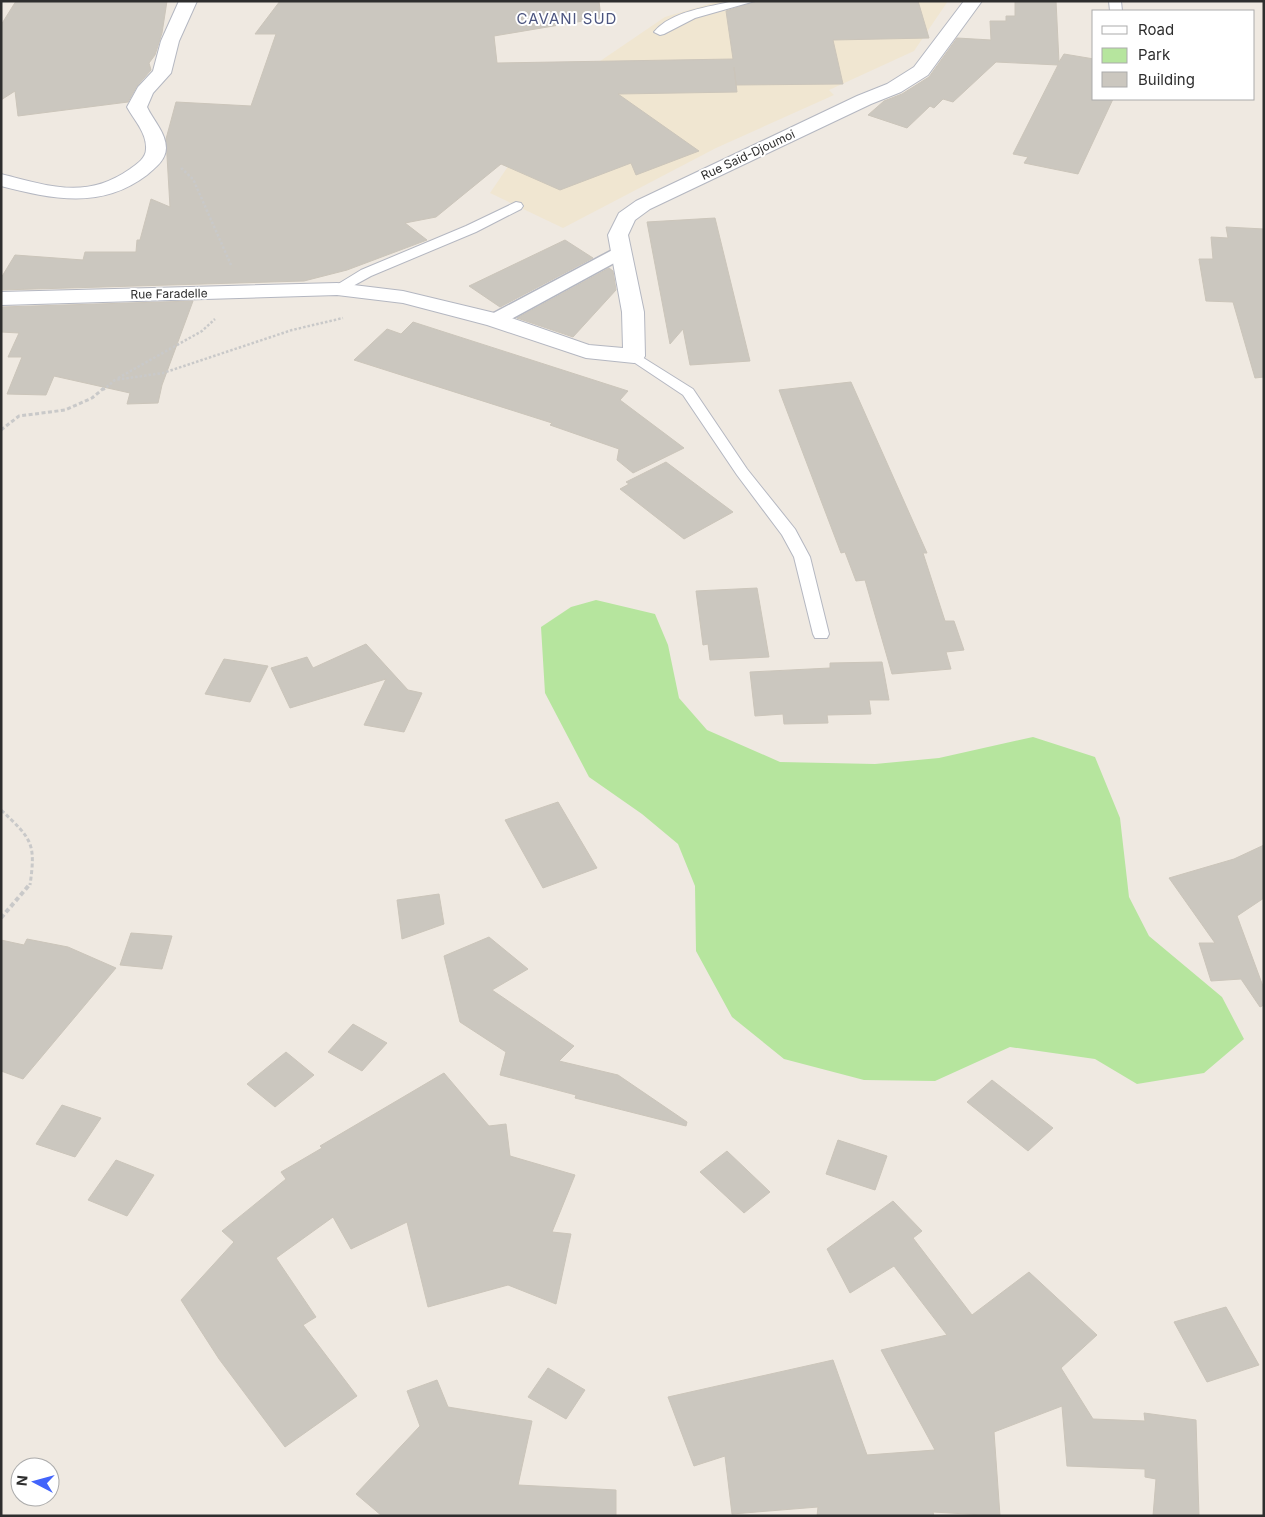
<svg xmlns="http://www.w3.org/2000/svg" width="1265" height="1517" font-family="Inter,sans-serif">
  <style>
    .education { fill: #f0e6d1 }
    .green { fill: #b6e59e }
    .building { fill: #cbc7bf; stroke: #cbc5ba }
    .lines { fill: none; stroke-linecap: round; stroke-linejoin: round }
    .service-casing { stroke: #b4b7c1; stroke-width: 2 }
    .pedestrian-casing { stroke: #b4b7c1; stroke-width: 3 }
    .minor-casing { stroke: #b4b7c1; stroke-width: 2 }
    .path-far2 { stroke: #c9c9c9; stroke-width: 2.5; stroke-dasharray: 2.5 2; stroke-linecap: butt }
    .path-far1 { stroke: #c9c9c9; stroke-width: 3; stroke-dasharray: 4 2.5; stroke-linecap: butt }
    .path { stroke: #c9c9c9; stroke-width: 4; stroke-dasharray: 4.5 3; stroke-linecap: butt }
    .service { fill: #fff; fill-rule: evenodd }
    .pedestrian { fill: #fff; fill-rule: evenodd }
    .minor { fill: #fff; fill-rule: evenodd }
    .labels { text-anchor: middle; stroke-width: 4; stroke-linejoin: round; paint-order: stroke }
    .far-street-label { font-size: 12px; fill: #2e2e2e; stroke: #fff }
    .far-quarter-label { font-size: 15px; letter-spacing: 1px; fill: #4d5680; stroke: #fff }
  </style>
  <rect width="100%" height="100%" fill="#efe9e1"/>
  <!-- education -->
  <path class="education" d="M719 1H948L914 51 829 90 834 95 716 148 563 228 490 193 562 87 665 17Z"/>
  <!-- green -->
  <path class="green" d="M596 600 655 614 668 645 679 698 707 730 780 762 875 764 939 758 1033 737 1095 757 1120 818 1129 897 1149 936 1222 997 1244 1039 1204 1073 1137 1084 1095 1059 1010 1047 935 1081 864 1080 784 1059 732 1017 696 951 695 886 678 844 642 814 589 777 545 693 541 627 571 607Z"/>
  <!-- building -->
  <path class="building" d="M16 1H167L162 33 155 55 149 63 151 70 137 86 128 102 18 116 15 91 1 100V25Z
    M280 1H599L601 18 494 36 497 63 733 59 726 11 757 1H918L929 38 833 40 843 84 736 85 734 67 737 92 618 94 699 151 636 175 631 163 560 190 501 164 436 217 405 223 427 240 347 270 304 281 1 290V278L15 255 83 260 85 252H136L137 240H140L151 199 170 207 166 139 176 102 251 106 276 34H255Z
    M1015 1H1056L1059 62 1064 54 1094 59V99H1113L1078 174 1024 163 1028 157 1013 154 1058 65 996 62 953 102 943 99 934 108 930 106 907 128 868 115 884 101 902 94 929 77 957 38 991 40 990 21H1006V16H1015Z
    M715 218 750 361 690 365 683 329 670 344 647 222Z
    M1226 227 1264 229V377L1255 378 1233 302 1206 301 1199 259H1213L1211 237 1228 238Z
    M565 240 593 258 500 307 469 286Z
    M609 268 613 271 616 290 573 337 517 318Z
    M193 301 162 385 158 403 127 404 130 393 54 376 46 395 7 394 22 357H8L19 333 1 332V307Z
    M413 322 628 391 620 400 684 448 633 473 617 460 619 449 550 425 552 423 354 360 387 329 401 334Z
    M851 382 927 553H923L945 621H954L964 650 946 652 951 669 892 674 865 580 856 581 845 552 841 553 779 390Z
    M666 462 733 512 684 539 620 489 629 484 626 482Z
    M757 588 769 657 710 660 708 644 703 645 696 591Z
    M366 644 408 690 422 693 404 732 364 725 386 679 290 708 271 668 307 657 313 668Z
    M224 659 268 666 250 702 205 694Z
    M882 662 889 700H869L871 714 827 715 828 723 784 724 783 714 755 716 750 672 830 668V663Z
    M558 802 597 868 543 888 505 820Z
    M1264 845V898L1237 916 1264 989V1005L1260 1007 1241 979 1211 981 1199 943H1215L1169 878 1234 859Z
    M439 894 444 924 402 939 397 900Z
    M131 933 172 936 162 969 120 965Z
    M489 937 528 969 492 990 574 1046 559 1061 618 1075 687 1122 686 1126 575 1098 576 1095 500 1075 506 1052 460 1022 444 956Z
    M27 939 68 947 116 968 23 1079 1 1071V940L24 945Z
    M353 1024 387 1043 362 1071 328 1052Z
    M286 1052 314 1075 275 1107 247 1084Z
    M444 1073 489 1126 506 1124 510 1156 575 1175 552 1232 571 1234 556 1304 508 1285 428 1307 407 1222 351 1249 333 1217 276 1258 316 1317 303 1325 357 1396 285 1447 219 1359 181 1300 234 1242 222 1231 286 1179 281 1172 322 1148 320 1146Z
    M992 1080 1053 1128 1028 1151 967 1102Z
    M62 1105 101 1118 75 1157 36 1144Z
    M838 1140 887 1156 875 1190 826 1174Z
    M727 1151 770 1192 744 1213 700 1172Z
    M116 1160 154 1175 127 1216 88 1200Z
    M893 1201 922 1231 913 1238 972 1315 1029 1272 1097 1335 1061 1368 1093 1419 1145 1421 1144 1413 1196 1420 1199 1516H1153L1156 1479 1145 1477V1469L1067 1466 1062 1406 994 1432 1000 1516 933 1512 934 1516H817L818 1507 732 1514 725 1456 694 1466 668 1397 833 1360 867 1455 935 1450 881 1350 947 1335 894 1266 850 1293 827 1249Z
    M1226 1307 1259 1365 1207 1382 1174 1322Z
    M548 1368 585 1390 566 1419 528 1397Z
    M437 1380 448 1407 532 1421 518 1485 616 1490V1516H382L356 1494 420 1426 407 1391Z"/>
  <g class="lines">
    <!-- service casing -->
    <g class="service-casing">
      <path id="service" d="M734 1H755L695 18 664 34 660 35 654 32C671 11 709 7 734 1Z
        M1109 1H1121L1122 11H1110Z
        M516 202 521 203 523 206 521 209 476 232 371 276 342 292H332L330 289 361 270 466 226Z
        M634 352 693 389 747 469 795 529 810 557 829 634 827 638H815L813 634 794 557 782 535 737 475 683 395 629 359 627 356Z"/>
    </g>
    <!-- pedestrian casing -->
    <g class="pedestrian-casing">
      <path id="pedestrian" d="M620 246 627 248 630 252 627 256 502 324 495 326 488 324 485 320 488 316Z"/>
    </g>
    <!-- minor casing -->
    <g class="minor-casing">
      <path id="minor" d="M179 1H197L179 41 171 73 153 93 147 107C153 120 166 133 166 148 166 160 155 168 147 175 101 210 52 199 1 186V174C49 186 86 200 130 169 137 164 146 158 146 149 147 133 134 120 127 107L138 87 153 71 161 41Z
        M964 1H982L928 75 901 92 871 104 650 209 635 220 628 235 644 312 645 356 642 361 634 363 586 358 487 325 403 303 337 295 1 305V292L337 283 403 291 503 315 589 345 623 348 622 312 608 235 619 213 636 201 857 96 887 84 914 67Z"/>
    </g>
    <!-- path-far2 -->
    <path class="path-far2" d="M181 168 193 179 231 265
      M118 378 202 331 215 319
      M103 390 115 380 163 373 292 330 343 318"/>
    <!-- path-far1 -->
    <path class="path-far1" d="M1 430 19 416 65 410 92 398 104 388
      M1 810C32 839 36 843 30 885"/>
    <!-- path -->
    <path class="path" d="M1 918 30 884"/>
    <!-- service -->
    <use href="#service" class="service"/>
    <!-- pedestrian -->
    <use href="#pedestrian" class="pedestrian"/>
    <!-- minor -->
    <use href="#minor" class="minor"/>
  </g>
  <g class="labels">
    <!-- far-street labels -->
    <g class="far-street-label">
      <text transform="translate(748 155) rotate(-25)" y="4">Rue Said-Djoumoi</text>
      <text transform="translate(169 294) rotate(-1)" y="4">Rue Faradelle</text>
    </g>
    <!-- far-quarter labels -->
    <g class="far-quarter-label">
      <text x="567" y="24">CAVANI SUD</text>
    </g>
  </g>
  <!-- border -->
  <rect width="1265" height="1517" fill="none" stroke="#2e2e2e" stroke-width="5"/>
  <!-- legend -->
  <rect x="1092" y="10" width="162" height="90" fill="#ffffff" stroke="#ababab"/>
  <rect x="1102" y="26" width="25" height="8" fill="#ffffff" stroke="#ababab"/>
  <text x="1138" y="35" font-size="15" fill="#2e2e2e">Road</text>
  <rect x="1102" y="48" width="25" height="15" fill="#b6e59e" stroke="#ababab"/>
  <text x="1138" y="60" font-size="15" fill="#2e2e2e">Park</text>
  <rect x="1102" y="72" width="25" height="15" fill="#cbc7bf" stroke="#ababab"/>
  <text x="1138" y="85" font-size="15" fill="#2e2e2e">Building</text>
  <!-- north arrow -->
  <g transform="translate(35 1482) rotate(276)"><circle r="24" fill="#ffffff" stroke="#ababab"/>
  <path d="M0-4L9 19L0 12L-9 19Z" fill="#4264fb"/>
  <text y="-8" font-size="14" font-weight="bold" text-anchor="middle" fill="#2e2e2e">N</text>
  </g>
</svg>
